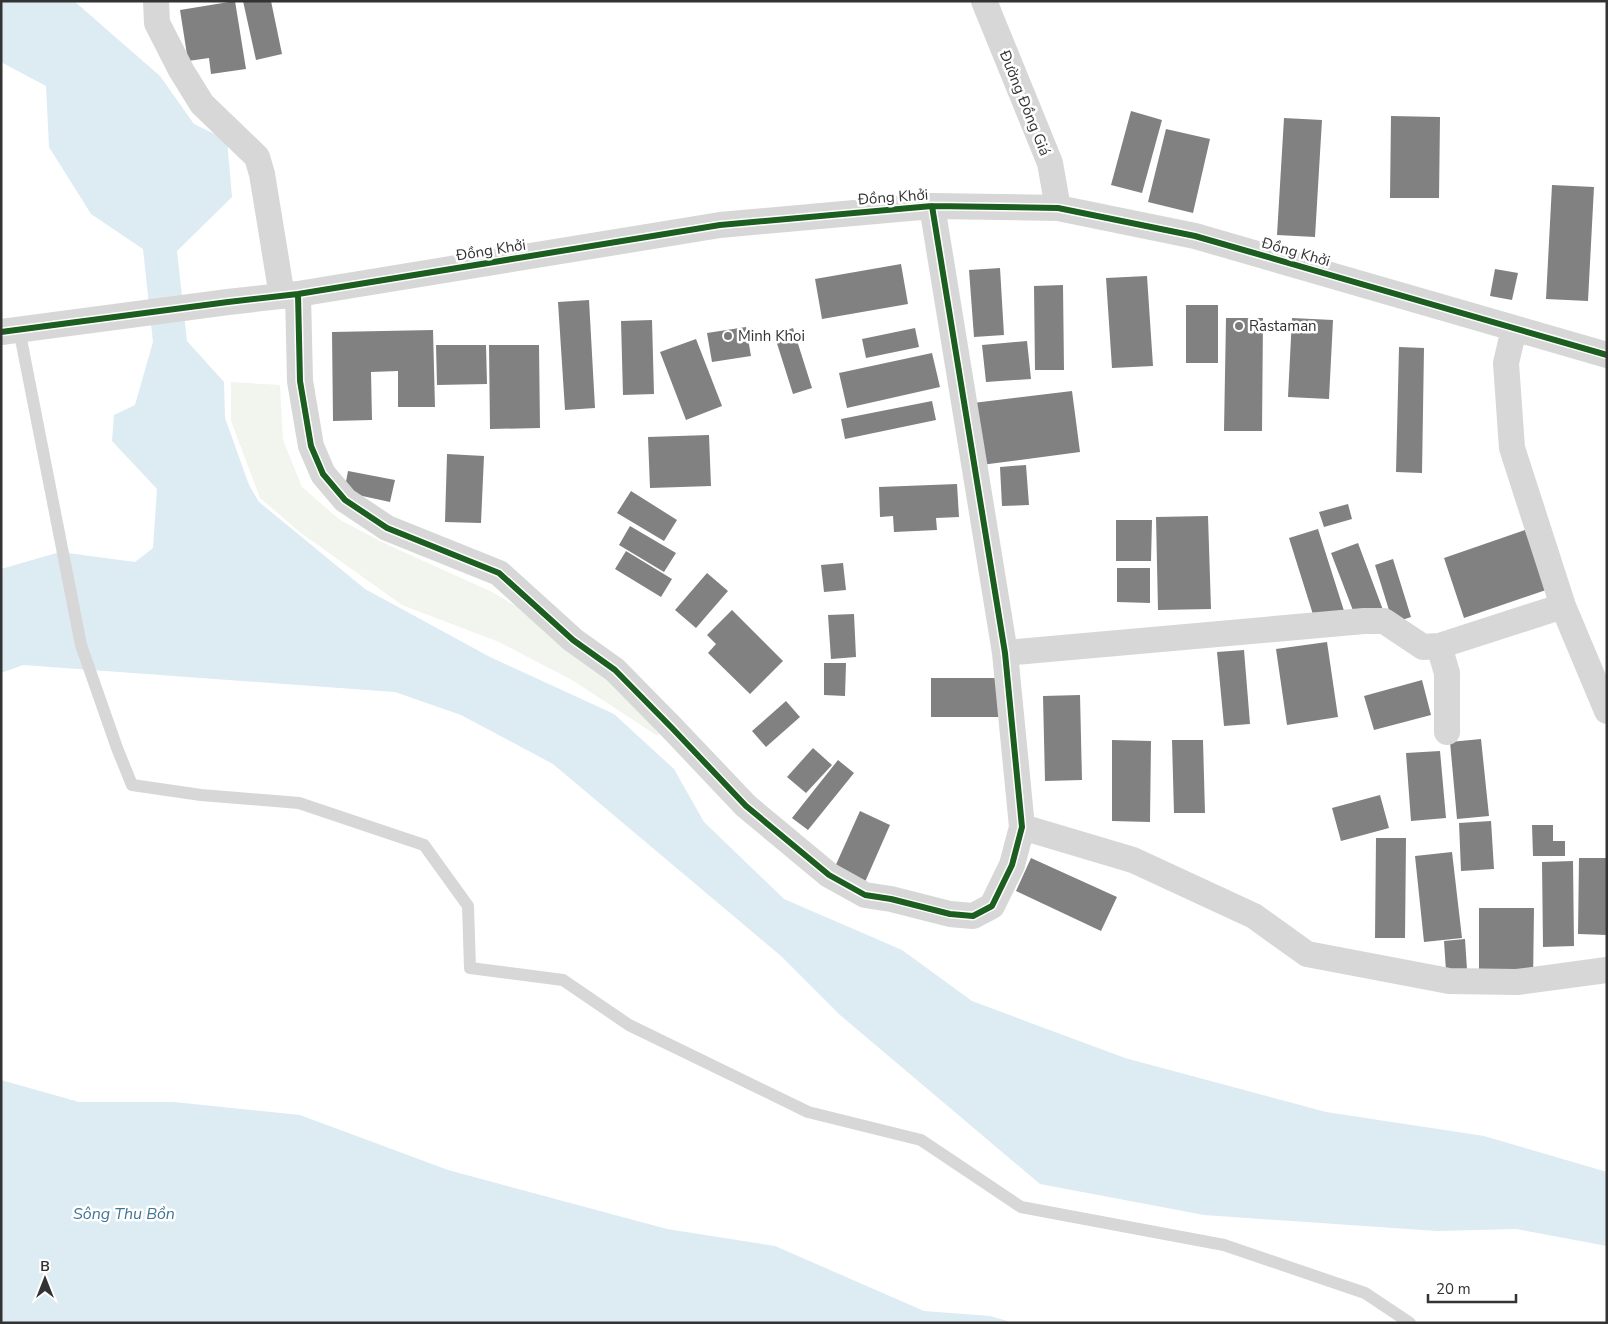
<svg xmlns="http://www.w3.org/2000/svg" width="1608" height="1324" font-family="'Nunito Sans',sans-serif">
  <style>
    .green { fill: #f1f5ed }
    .water { fill: #ddebf3 }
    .building { fill: #818181 }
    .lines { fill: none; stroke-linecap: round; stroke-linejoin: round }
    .lane { stroke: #d7d7d7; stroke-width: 12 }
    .street { stroke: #d7d7d7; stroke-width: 26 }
    .cycleway-casing { stroke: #fff; stroke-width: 9 }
    .cycleway { stroke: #1b5e20; stroke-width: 6 }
    .poi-dot { fill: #7a7a7a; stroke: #fff; stroke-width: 2 }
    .labels { text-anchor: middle; stroke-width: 5; stroke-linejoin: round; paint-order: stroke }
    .street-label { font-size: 15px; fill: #333; stroke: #fff }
    .poi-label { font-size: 15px; fill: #333; stroke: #fff; text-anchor: start }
    .water-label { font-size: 16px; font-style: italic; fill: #3f7597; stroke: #fff }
  </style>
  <rect width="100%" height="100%" fill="#fff"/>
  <!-- green -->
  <path class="green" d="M231 382 280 385 283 440 302 487 340 520 386 544 492 592 546 624 671 732 656 735 572 680 499 642 402 605 301 533 260 498 231 421Z"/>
  <!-- water -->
  <path class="water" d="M1 1H74L160 76 194 124 227 140 232 197 177 251 187 341 224 382 225 418 249 485 259 502 365 589 490 657 614 714 674 769 704 822 784 899 902 950 972 1001 1125 1058 1326 1112 1484 1136 1607 1172V1246L1516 1229 1437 1231 1204 1215 1040 1184 840 1015 781 956 553 764 461 715 395 692 23 665 1 673V569L60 552 135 562 153 548 157 489 112 441 114 415 135 405 153 342 143 249 91 214 49 147 46 86 1 62Z
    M1 1080 79 1102H174L300 1115 448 1170 667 1229 775 1246 924 1311 990 1316 1014 1323H1Z"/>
  <!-- building -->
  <path class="building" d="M235 1 246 69 211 74 209 58 188 61 180 10Z
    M243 1H271L282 54 256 60Z
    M1131 111 1162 120 1142 193 1111 185Z
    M1391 116 1440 117 1439 198H1390Z
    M1284 118 1322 120 1315 237 1277 235Z
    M1166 129 1210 139 1193 213 1148 202Z
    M1552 185 1594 187 1588 301 1546 299Z
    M901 264 908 304 822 319 815 279Z
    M1000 268 1004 335 974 337 969 270Z
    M1495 269 1518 273 1512 300 1490 296Z
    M1147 276 1153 366 1112 368 1106 278Z
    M1063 285 1064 370H1035L1034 286Z
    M589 300 595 408 565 410 558 302Z
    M1186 305H1218V363H1186Z
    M1226 318H1263L1262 431H1224Z
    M1292 318 1333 320 1329 399 1288 397Z
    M652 320 654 394 623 395 621 321Z
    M746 327 751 356 712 362 707 333Z
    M793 328 812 388 793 394 774 334Z
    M915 328 919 347 866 358 862 339Z
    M433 330 435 407H398V371L371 372 372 420 333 421 332 332Z
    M696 339 722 406 686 420 660 352Z
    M1027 341 1031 379 986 382 982 345Z
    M436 345H486L487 384 437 385Z
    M489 345H539L540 428 490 429Z
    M1399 347 1424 348 1422 473 1396 472Z
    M932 353 940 387 847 408 839 373Z
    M1072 391 1080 452 981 465 973 403Z
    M932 401 936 420 845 439 841 419Z
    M709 435 711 486 650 488 648 437Z
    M447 454 484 456 481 523 445 522Z
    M1026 465 1029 505 1002 506 1000 467Z
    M348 471 395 480 390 502 344 492Z
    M957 484 959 517 936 518 937 530 894 532 893 516 880 517 879 487Z
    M631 491 677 520 664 541 617 513Z
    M1348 504 1352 519 1324 527 1319 512Z
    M1208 516 1211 609 1158 610 1156 517Z
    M1116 520H1152L1151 561H1116Z
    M630 526 676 553 664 572 619 545Z
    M1318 529 1345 614 1316 624 1289 538Z
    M1525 530 1546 590 1464 618 1444 558Z
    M1358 543 1383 610 1357 621 1331 553Z
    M626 551 672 579 661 597 615 569Z
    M1393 559 1411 617 1393 623 1375 565Z
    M843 563 846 590 824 592 821 565Z
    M1117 568H1150V603L1117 602Z
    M707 573 728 591 696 628 675 610Z
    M732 610 783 661 750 694 708 653 716 644 707 635Z
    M854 614 856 657 831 659 828 615Z
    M1327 642 1338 717 1287 725 1276 649Z
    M1244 650 1250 724 1224 726 1217 652Z
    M824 663H846L845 696 824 695Z
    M931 678H1000V717H931Z
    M1422 680 1431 715 1374 730 1364 696Z
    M1080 695 1082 780 1045 781 1043 696Z
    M786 701 800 717 766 747 752 731Z
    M1481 739 1489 816 1457 819 1450 742Z
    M1112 740 1151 741 1150 822 1112 821Z
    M1172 740H1203L1205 813H1174Z
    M813 748 832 765 806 793 787 777Z
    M1440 751 1446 818 1411 821 1406 753Z
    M838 760 854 773 808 830 792 818Z
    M1380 795 1389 828 1341 841 1332 808Z
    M860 811 890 825 865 882 834 869Z
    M1491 821 1494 869 1461 871 1459 823Z
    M1532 825H1553V841H1565V856H1533Z
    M1376 838H1406L1405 938H1375Z
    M1452 852 1462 938 1424 942 1415 856Z
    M1031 858 1117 897 1101 931 1016 891Z
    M1579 858H1607V935L1578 934Z
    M1573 861 1574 946 1543 947 1542 862Z
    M1479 908H1534L1533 983H1479Z
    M1465 939 1468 985 1447 986 1444 941Z"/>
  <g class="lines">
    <!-- lane -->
    <path class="lane" d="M19 329 81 645 117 748 132 785 201 795 299 803 424 845 468 906 470 968 563 980 629 1025 808 1112 921 1140 1021 1207 1224 1245 1365 1293 1410 1323"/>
    <!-- street -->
    <path class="street" d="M156 1 157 23 181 70 202 104 257 157 262 174 282 296
      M984 1 1050 163 1058 208
      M298 294 300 381 311 446 323 474 345 500 387 528 499 573 573 640 615 670 672 728 746 806 829 875 865 895 891 899 950 914 973 916 992 906 1012 865 1022 827 1005 653 932 206
      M1514 329 1506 363 1512 448 1563 606 1607 711
      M1 332 228 302 298 294 720 225 932 206 1058 208 1195 236 1607 355
      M1439 646 1447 673V732
      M1005 653 1364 621H1384L1423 647 1439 646 1563 606
      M1022 827 1133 860 1254 916 1307 954 1449 981 1517 982 1607 970"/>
    <!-- cycleway casing -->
    <g class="cycleway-casing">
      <path id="cycleway" d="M298 294 300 381 311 446 323 474 345 500 387 528 499 573 573 640 615 670 672 728 746 806 829 875 865 895 891 899 950 914 973 916 992 906 1012 865 1022 827 1005 653 932 206
        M1 332 228 302 298 294 720 225 932 206 1058 208 1195 236 1607 355"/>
    </g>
    <!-- cycleway -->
    <use href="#cycleway" class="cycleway"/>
  </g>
  <!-- markers -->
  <g class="poi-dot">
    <circle cx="1239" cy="326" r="5"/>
    <circle cx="728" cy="336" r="5"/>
  </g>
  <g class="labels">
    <!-- street labels -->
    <g class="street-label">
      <text transform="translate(1025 103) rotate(68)" y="5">Đường Đồng Giá</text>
      <text transform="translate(893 197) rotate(-4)" y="5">Đồng Khởi</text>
      <text transform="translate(491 250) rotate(-9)" y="5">Đồng Khởi</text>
      <text transform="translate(1296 252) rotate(16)" y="5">Đồng Khởi</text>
    </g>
    <!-- poi labels -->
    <g class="poi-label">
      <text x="1249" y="331">Rastaman</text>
      <text x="738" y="341">Minh Khoi</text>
    </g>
    <!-- water labels -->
    <g class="water-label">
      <text x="124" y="1219">Sông Thu Bồn</text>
    </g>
  </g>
  <!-- border -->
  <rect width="1608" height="1324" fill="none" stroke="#333333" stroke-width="5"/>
  <!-- north arrow -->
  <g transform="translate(45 1279)" stroke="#ffffff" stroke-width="4" paint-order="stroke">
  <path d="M0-4L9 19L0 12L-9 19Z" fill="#333333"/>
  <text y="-8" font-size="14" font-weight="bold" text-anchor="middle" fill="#333333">B</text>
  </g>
  <!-- scale -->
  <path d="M1428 1294v8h88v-8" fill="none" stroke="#333333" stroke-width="2.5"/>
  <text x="1436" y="1294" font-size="15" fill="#333333" stroke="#ffffff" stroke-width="4" paint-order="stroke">20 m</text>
</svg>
